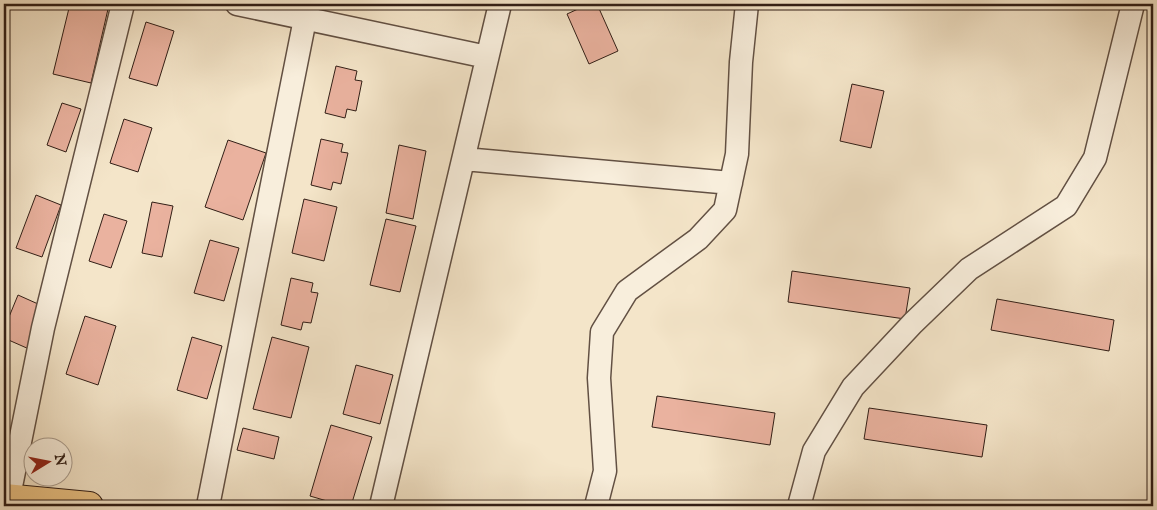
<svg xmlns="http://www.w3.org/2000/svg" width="1157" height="510" font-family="'IM FELL English',serif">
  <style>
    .building { fill: #eab29f; stroke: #311e16 }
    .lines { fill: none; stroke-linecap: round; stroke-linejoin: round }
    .street-casing { stroke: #625043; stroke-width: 25 }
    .highway-casing { stroke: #311e16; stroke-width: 30 }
    .street { stroke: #f8eedc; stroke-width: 22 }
    .highway { stroke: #eac284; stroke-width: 28 }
  </style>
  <rect width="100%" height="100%" fill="#f4e5c9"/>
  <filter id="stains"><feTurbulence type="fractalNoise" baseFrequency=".004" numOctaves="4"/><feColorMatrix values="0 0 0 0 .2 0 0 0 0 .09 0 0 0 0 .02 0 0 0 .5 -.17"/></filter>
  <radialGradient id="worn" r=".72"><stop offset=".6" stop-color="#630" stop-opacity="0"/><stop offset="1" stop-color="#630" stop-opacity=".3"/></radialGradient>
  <!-- building -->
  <path class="building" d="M70 4H88L108 9 91 83 53 74Z
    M589 4H597L618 51 589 64 567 14Z
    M146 22 174 31 157 86 129 78Z
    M336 66 357 71 355 80 362 81 356 111 347 109 345 118 325 113Z
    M852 84 884 91 871 148 840 141Z
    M62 103 81 109 66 152 47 145Z
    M124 119 152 128 138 172 110 163Z
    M321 139 343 144 341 152 348 153 341 184 333 182 331 190 311 185Z
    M228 140 266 153 243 220 205 207Z
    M399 145 426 151 413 219 386 213Z
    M36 195 61 205 42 257 16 248Z
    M304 199 337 207 324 261 292 253Z
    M152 202 173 206 162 257 142 253Z
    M104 214 127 221 111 268 89 261Z
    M386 219 416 226 400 292 370 285Z
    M210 240 239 248 224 301 194 293Z
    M792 271 910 288 905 319 788 302Z
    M291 278 313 283 311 292 318 293 311 323 303 322 301 330 281 325Z
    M18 295 47 308 29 349 4 338V329Z
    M997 299 1114 320 1109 351 991 330Z
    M85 316 116 326 98 385 66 374Z
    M192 337 222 346 207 399 177 390Z
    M272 337 309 347 291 418 253 409Z
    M356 365 393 375 380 424 343 414Z
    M657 396 775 413 770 445 652 427Z
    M869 408 987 425 982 457 864 439Z
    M331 425 372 437 351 506H344L310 496Z
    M243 428 279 437 274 459 237 450Z"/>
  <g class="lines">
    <!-- street casing -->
    <g class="street-casing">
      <path id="street" d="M237 4 487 57
        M464 159 731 183
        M7 506 43 328 123 4
        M208 506 308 4
        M381 506 500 4
        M596 506 605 471 599 378 602 332 627 291 698 239 725 210 737 154 741 62 747 4
        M799 506 814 451 853 387 913 323 969 269 1066 206 1095 158 1133 4"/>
    </g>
    <!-- highway casing -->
    <g class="highway-casing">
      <path id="highway" d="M4 498 89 506"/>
    </g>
    <!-- street -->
    <use href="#street" class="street"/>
    <!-- highway -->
    <use href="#highway" class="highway"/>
  </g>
  <!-- margin -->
  <rect width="1157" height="510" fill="none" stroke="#f4e5c9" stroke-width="20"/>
  <rect x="5" y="5" width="1147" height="500" fill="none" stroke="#311e16" stroke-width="2.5"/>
  <rect x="10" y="10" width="1137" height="490" fill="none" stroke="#311e16"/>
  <!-- north arrow -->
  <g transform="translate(48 462) rotate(80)"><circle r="24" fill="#f8eedc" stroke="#a89b8d"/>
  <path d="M0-4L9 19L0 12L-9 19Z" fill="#8f2418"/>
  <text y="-8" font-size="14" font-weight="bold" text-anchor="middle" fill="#311e16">N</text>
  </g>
  <rect width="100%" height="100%" filter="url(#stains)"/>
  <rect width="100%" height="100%" fill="url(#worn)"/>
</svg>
